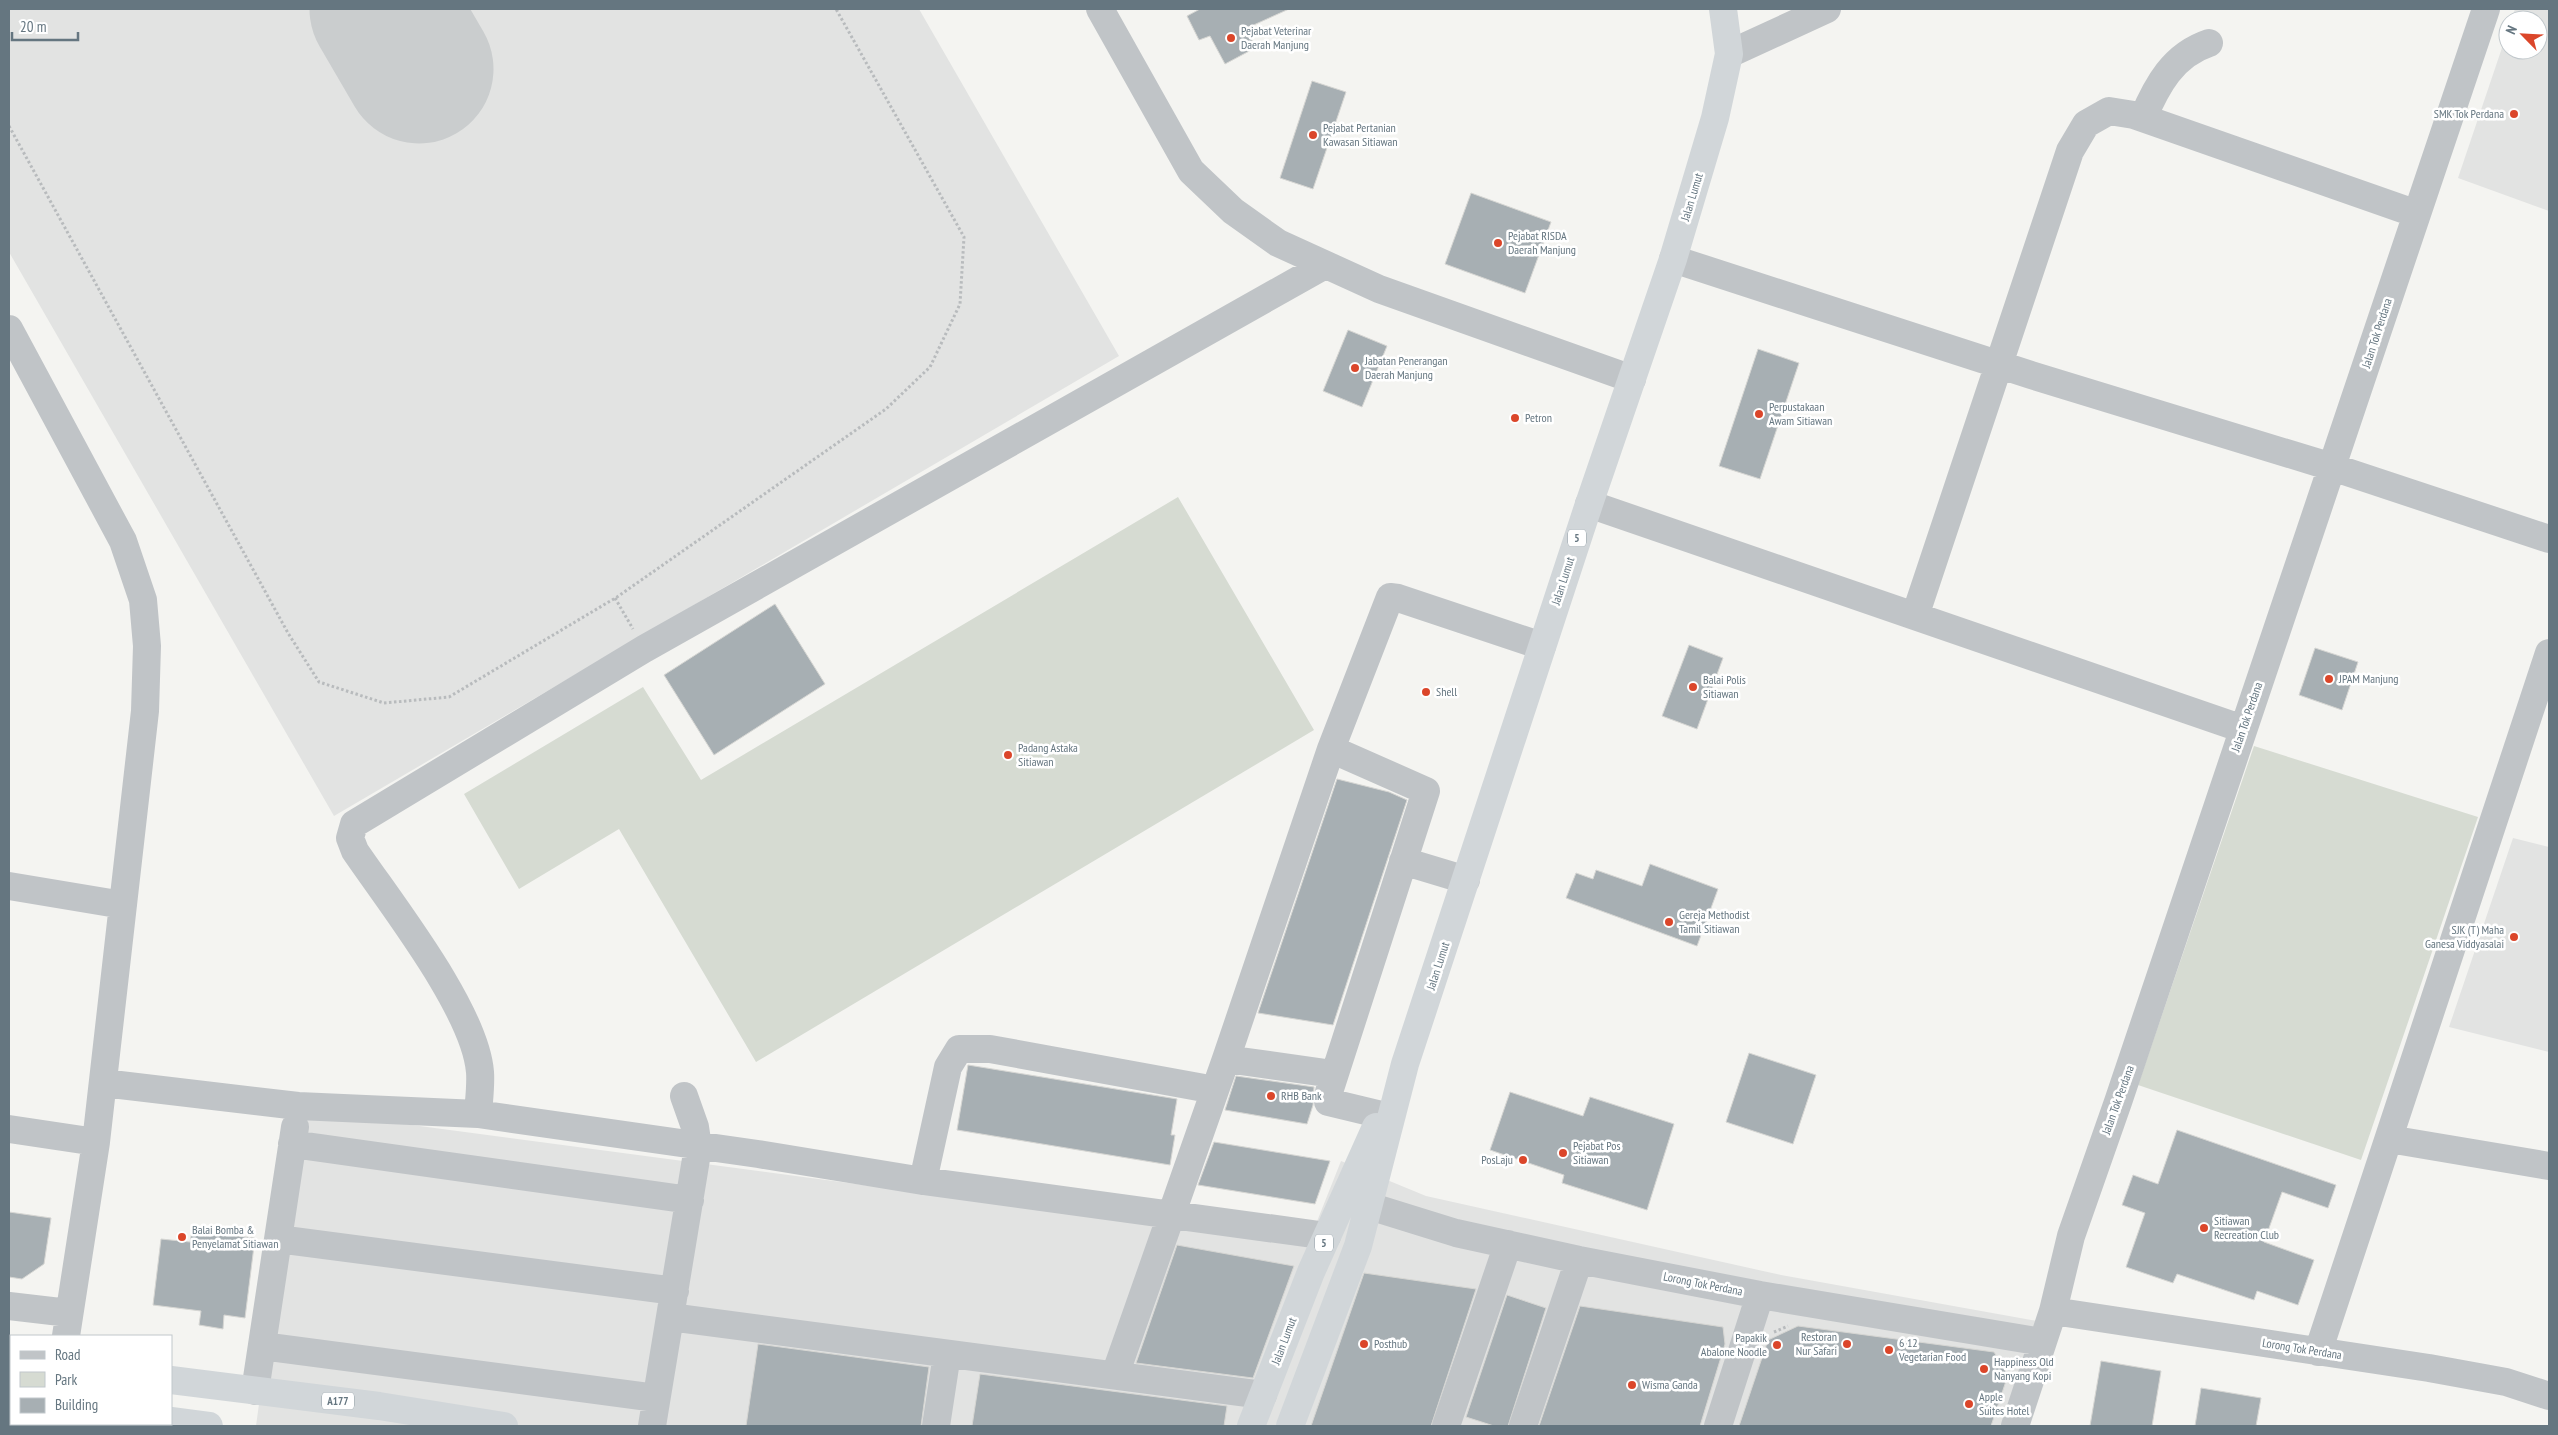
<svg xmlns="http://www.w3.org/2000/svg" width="2558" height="1435" font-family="'PT Sans Narrow',sans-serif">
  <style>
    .built { fill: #e2e3e2 }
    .green { fill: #d6dbd2 }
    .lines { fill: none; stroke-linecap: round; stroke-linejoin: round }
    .runway { stroke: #cacdce; stroke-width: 149 }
    .building { fill: #a7afb3; stroke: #d6d6d3 }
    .path { stroke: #b8bbbd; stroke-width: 3; stroke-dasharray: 2.5 2.5; stroke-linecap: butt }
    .minor { stroke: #c0c4c7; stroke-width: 28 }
    .highway { stroke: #d1d6d9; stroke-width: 28 }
    .poi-dot { fill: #db462a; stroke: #fff; stroke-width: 2 }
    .labels { text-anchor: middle; stroke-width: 5; stroke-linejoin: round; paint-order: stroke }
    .shield { fill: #fff; stroke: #939fa6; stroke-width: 1 }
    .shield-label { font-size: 11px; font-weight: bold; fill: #657680 }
    .poi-label { font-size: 12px; fill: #657680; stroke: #fff; text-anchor: start }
    .street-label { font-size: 12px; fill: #657680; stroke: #fff }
  </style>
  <rect width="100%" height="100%" fill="#f4f4f1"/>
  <!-- built -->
  <path class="built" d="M9 9H919L1119 356 334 816 9 252Z
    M2515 9H2549V211L2458 178 2508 30V50H2538V20H2511Z
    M2513 838 2549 847V1052L2449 1027Z
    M299 1110 1308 1244 1341 1161 1426 1196 1781 1275 2037 1321 2004 1426H256Z"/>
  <!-- green -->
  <path class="green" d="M1178 497 1314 730 756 1062 619 829 519 889 464 794 643 687 701 780Z
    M2254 746 2478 817 2361 1160 2138 1085Z"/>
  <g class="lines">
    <!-- runway -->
    <path class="runway" d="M384 9 419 69"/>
  </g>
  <!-- building -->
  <path class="building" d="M1200 9H1289L1247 28 1255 48 1225 64 1210 36 1199 40 1187 16Z
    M1312 81 1346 92 1313 189 1280 178Z
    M1471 193 1551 222 1525 293 1445 264Z
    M1348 330 1387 346 1362 407 1323 391Z
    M1758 349 1799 363 1760 479 1719 466Z
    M775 604 825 684 714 755 664 675Z
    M1689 645 1723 658 1697 729 1662 716Z
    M2315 648 2358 662 2342 710 2299 695Z
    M1337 779 1389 792 1407 800 1333 1025 1258 1013Z
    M1650 864 1718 889 1697 946 1566 898 1576 873 1593 879 1596 870 1642 886Z
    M1749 1053 1816 1075 1793 1144 1726 1122Z
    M968 1065 1177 1099 1171 1135H1175L1170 1165 957 1130Z
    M1236 1076 1314 1087 1313 1105 1307 1124 1225 1110Z
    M1510 1092 1583 1116 1590 1097 1674 1124 1647 1210 1562 1183 1564 1175 1490 1150Z
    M2177 1130 2336 1185 2328 1208 2282 1192 2264 1242 2314 1260 2298 1305 2257 1291 2254 1300 2177 1274 2173 1283 2126 1267 2145 1213 2122 1205 2133 1175 2158 1184Z
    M1214 1142 1330 1161 1315 1204 1198 1185Z
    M9 1212 51 1218 44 1264 22 1279 9 1277Z
    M192 1231 255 1238 245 1318 224 1315 223 1329 199 1325 201 1311 153 1305 161 1239 190 1242Z
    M1177 1245 1294 1266 1253 1378 1136 1363Z
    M1364 1273 1476 1289 1431 1426H1311Z
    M1507 1295 1546 1308 1508 1426H1494L1466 1417Z
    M1580 1306 1723 1327 1725 1344 1700 1426H1539Z
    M1798 1326 1994 1352 2008 1375 1991 1426H1739L1768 1340Z
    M758 1344 929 1367 921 1426H746Z
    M2101 1361 2161 1371 2152 1426H2090Z
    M980 1374 1227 1406 1224 1426H972Z
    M2201 1388 2261 1398 2256 1426H2195Z"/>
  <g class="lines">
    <!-- path -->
    <path class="path" d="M9 126 288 633 319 682 384 703 449 697 617 597 886 409 930 367 960 304 964 237 836 9
      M615 598 633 629
      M1774 1332 1788 1326"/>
    <!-- minor -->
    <path class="minor" d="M1100 9 1191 171 1233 211 1278 243 1379 289 1632 379
      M1729 54 1827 9
      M2143 118C2157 85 2173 55 2209 43
      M1673 259 2031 375 2332 467 2549 539
      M9 329 123 541 143 600 147 646 145 711 96 1142 66 1336
      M1589 504 2243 729
      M1915 616 2070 151 2086 124 2109 111 2134 115 2417 214
      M1331 749 1426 791 1329 1092 1328 1102 1382 1115
      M1403 861 1466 880
      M9 886 123 905
      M1226 1059 1333 1074
      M103 1083 298 1106 478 1114 758 1154 923 1181 1327 1236
      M478 1114C479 1100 481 1085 480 1072 475 1010 391 904 355 851L350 838 354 824 644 649 1325 265
      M9 1129 96 1142
      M2389 1139 2549 1166
      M292 1144 690 1200
      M923 1181 948 1067 959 1049H990L1215 1090
      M1369 1206 1456 1233 1579 1260 1760 1295 2042 1342
      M278 1239 675 1291
      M9 1306 69 1313
      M2053 1311 2429 1368 2506 1382 2549 1396
      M670 1317 1263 1395
      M262 1346 656 1398
      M2318 1352 2549 653
      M1115 1375 1226 1059 1331 749 1390 597 1398 598 1542 646
      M255 1391 295 1127
      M652 1426 698 1147 695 1127 684 1096
      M936 1426 947 1354
      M1446 1426 1508 1244
      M1523 1426 1579 1260
      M1718 1426 1760 1295
      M2015 1426 2053 1311 2071 1236 2118 1102 2486 9"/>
    <!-- highway -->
    <path class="highway" d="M9 1362H11
      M171 1380 379 1406 504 1426
      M9 1400H11
      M171 1421 209 1426
      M1251 1426 1311 1272 1376 1127
      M1290 1426 1358 1246 1405 1064 1589 504 1673 259 1715 118 1729 54 1723 9"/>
  </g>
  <!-- markers -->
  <g class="poi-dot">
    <circle cx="1231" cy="38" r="5"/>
    <circle cx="2514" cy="114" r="5"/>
    <circle cx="1313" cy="135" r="5"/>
    <circle cx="1498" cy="243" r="5"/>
    <circle cx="1355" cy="368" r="5"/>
    <circle cx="1759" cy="414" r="5"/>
    <circle cx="1515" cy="418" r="5"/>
    <circle cx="2329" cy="679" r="5"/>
    <circle cx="1693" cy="687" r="5"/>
    <circle cx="1426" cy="692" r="5"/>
    <circle cx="1008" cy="755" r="5"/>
    <circle cx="1669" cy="922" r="5"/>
    <circle cx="2514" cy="937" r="5"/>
    <circle cx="1271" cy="1096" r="5"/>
    <circle cx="1563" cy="1153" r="5"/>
    <circle cx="1523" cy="1160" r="5"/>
    <circle cx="2204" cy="1228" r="5"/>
    <circle cx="182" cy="1237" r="5"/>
    <circle cx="1364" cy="1344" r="5"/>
    <circle cx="1847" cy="1344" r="5"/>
    <circle cx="1777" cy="1345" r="5"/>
    <circle cx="1889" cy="1350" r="5"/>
    <circle cx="1984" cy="1369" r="5"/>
    <circle cx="1632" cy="1385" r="5"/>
    <circle cx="1969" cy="1404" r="5"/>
  </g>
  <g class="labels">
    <!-- shield labels -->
    <g class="shield">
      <rect x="1568" y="529.5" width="18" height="17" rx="4"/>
      <rect x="1315" y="1234.5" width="18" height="17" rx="4"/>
      <rect x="322" y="1392.5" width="32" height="17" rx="4"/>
    </g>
    <g class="shield-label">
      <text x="1577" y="542">5</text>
      <text x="1324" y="1247">5</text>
      <text x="338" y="1405">A177</text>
    </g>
    <!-- poi labels -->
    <g class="poi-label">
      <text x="1241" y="35">Pejabat Veterinar<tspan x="1241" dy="14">Daerah Manjung</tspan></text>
      <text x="2504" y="118" text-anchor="end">SMK Tok Perdana</text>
      <text x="1323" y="132">Pejabat Pertanian<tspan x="1323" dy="14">Kawasan Sitiawan</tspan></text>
      <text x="1508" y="240">Pejabat RISDA<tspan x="1508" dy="14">Daerah Manjung</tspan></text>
      <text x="1365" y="365">Jabatan Penerangan<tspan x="1365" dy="14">Daerah Manjung</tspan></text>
      <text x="1769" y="411">Perpustakaan<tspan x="1769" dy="14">Awam Sitiawan</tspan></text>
      <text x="1525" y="422">Petron</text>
      <text x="2339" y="683">JPAM Manjung</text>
      <text x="1703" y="684">Balai Polis<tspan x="1703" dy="14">Sitiawan</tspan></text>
      <text x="1436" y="696">Shell</text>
      <text x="1018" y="752">Padang Astaka<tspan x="1018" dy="14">Sitiawan</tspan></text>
      <text x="1679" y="919">Gereja Methodist<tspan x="1679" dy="14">Tamil Sitiawan</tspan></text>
      <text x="2504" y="934" text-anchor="end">SJK (T) Maha<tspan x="2504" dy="14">Ganesa Viddyasalai</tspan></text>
      <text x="1281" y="1100">RHB Bank</text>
      <text x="1573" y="1150">Pejabat Pos<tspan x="1573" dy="14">Sitiawan</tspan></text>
      <text x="1513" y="1164" text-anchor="end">PosLaju</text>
      <text x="2214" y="1225">Sitiawan<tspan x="2214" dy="14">Recreation Club</tspan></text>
      <text x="192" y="1234">Balai Bomba &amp;<tspan x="192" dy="14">Penyelamat Sitiawan</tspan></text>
      <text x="1837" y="1341" text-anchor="end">Restoran<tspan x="1837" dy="14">Nur Safari</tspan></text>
      <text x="1767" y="1342" text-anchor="end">Papakik<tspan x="1767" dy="14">Abalone Noodle</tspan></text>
      <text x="1899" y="1347">6 12<tspan x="1899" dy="14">Vegetarian Food</tspan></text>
      <text x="1374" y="1348">Posthub</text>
      <text x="1994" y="1366">Happiness Old<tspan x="1994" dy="14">Nanyang Kopi</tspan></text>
      <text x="1642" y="1389">Wisma Ganda</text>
      <text x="1979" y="1401">Apple<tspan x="1979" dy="14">Suites Hotel</tspan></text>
    </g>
    <!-- street labels -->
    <g class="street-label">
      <text transform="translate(1692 197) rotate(-73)" y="4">Jalan Lumut</text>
      <text transform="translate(2377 333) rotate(-72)" y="4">Jalan Tok Perdana</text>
      <text transform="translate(1563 581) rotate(-72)" y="4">Jalan Lumut</text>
      <text transform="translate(2247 717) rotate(-71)" y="4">Jalan Tok Perdana</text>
      <text transform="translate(1438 966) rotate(-72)" y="4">Jalan Lumut</text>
      <text transform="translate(2118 1100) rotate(-70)" y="4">Jalan Tok Perdana</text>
      <text transform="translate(1703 1284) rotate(11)" y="4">Lorong Tok Perdana</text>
      <text transform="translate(1284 1341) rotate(-69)" y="4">Jalan Lumut</text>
      <text transform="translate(2302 1349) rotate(9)" y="4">Lorong Tok Perdana</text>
    </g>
  </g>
  <!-- border -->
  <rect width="2558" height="1435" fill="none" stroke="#657680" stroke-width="20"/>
  <!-- legend -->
  <rect x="10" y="1335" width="162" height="90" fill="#ffffff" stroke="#c1c8cc"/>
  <rect x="20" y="1351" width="25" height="8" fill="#c0c4c7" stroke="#c1c8cc"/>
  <text x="55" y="1360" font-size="15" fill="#657680">Road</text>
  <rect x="20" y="1372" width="25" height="15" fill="#d6dbd2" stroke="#c1c8cc"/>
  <text x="55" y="1385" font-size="15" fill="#657680">Park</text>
  <rect x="20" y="1398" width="25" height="15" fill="#a7afb3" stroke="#c1c8cc"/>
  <text x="55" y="1410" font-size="15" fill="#657680">Building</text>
  <!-- north arrow -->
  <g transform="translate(2523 35) rotate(294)"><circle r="24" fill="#ffffff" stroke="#c1c8cc"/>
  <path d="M0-4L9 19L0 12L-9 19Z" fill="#db462a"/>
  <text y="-8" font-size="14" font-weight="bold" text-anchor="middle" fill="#657680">N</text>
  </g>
  <!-- scale -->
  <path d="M12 32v8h66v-8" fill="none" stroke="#657680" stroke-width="2.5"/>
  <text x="20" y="32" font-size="15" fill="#657680" stroke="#ffffff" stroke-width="4" paint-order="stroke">20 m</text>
</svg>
